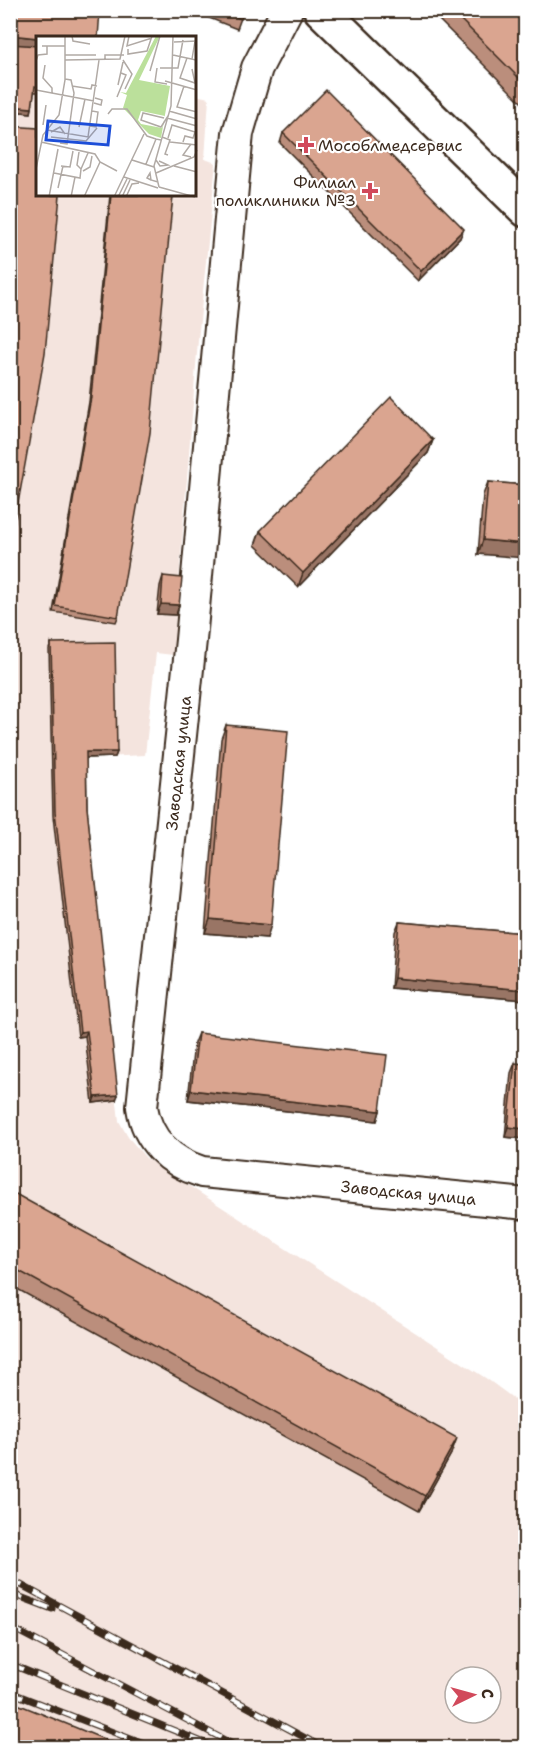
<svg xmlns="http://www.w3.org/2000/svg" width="536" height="1758" font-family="'Shantell Sans',sans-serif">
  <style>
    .built { fill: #f4e4de; fill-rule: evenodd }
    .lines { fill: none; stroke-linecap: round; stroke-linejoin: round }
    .street-casing { stroke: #3b2a1e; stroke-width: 34 }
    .secondary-casing { stroke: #3b2a1e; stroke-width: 38 }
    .street { stroke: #fff; stroke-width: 30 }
    .secondary { stroke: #fff; stroke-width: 33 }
    .rail-casing { stroke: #3b2a1e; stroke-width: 7 }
    .rail { stroke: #fff; stroke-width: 4.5; stroke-dasharray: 14; stroke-linecap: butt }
    .wall { fill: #bb8e7c; stroke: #3b2a1e; stroke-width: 1.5 }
    .shaded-wall { fill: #997465; stroke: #3b2a1e; stroke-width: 1.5 }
    .building { fill: #daa590; stroke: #3b2a1e; stroke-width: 1.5 }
    .poi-dot { fill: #d1495b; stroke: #fff; stroke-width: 2 }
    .labels { text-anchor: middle; stroke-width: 4.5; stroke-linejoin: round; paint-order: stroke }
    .poi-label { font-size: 16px; fill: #3b2a1e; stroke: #fff; text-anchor: start }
    .street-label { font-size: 16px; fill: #3b2a1e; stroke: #fff }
    .inset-road { fill: none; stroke: #b1aaa5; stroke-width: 1.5 }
    .view { fill: #1d4ed8; fill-opacity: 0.15; stroke: #1d4ed8; stroke-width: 3 }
    .inset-edge { fill: none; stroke: #3b2a1e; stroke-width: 3 }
  </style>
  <rect width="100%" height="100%" fill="#fff"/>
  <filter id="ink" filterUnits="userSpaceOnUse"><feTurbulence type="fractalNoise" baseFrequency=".0167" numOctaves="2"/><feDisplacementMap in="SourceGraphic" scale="12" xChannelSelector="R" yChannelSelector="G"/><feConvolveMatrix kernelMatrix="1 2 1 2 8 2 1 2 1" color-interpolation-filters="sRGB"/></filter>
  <g filter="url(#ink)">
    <!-- built -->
    <path class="built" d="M10 49 38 60V195H195V95L209 98 205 159 216 163 198 340 173 655 156 653 145 755 84 758 85 813 119 1121 128 1137 146 1158 487 1379 525 1407V1747H11ZM455 1677H491V1713H455Z"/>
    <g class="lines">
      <!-- street casing -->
      <g class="street-casing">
        <g id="street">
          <path id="s1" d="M287 10 257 68 238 133 191 640 142 1107C147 1140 170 1162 202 1172L526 1204"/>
        </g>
      </g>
      <!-- secondary casing -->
      <g class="secondary-casing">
        <path id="secondary" d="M321 10 526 210"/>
      </g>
      <!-- street -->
      <use href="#street" class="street"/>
      <!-- secondary -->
      <use href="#secondary" class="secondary"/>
      <!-- rail casing -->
      <g class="rail-casing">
        <path id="rail" d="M10 1579 324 1748
          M10 1593 52 1609
          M10 1627 240 1748
          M10 1664 217 1748
          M10 1692 154 1748"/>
      </g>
      <!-- rail -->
      <use href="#rail" class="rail"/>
    </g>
    <!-- wall -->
    <path class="wall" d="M10 10 38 38V92H34L32 108 31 113 10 111Z
      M194 10H244L237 29 194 12Z
      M429 10H525V106Z
      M283 133 460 238 418 281 280 143Z
      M110 195H173L118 617 116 622 53 612 89 402Z
      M433 440 428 453 298 587 255 545 260 531Z
      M488 482 525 485 478 554 483 495Z
      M163 576 179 605 176 615 157 614 160 586Z
      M51 643 117 752 115 757 86 758 87 808 116 1100 93 1103 85 1036 78 1037 53 816 49 649Z
      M226 725 267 938 205 933 221 739Z
      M399 922 525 933V1000L391 988 395 932Z
      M198 1033 380 1111 377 1121 188 1100 194 1043Z
      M515 1063 525 1139 505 1137 511 1073Z
      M10 1191 451 1454 419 1511 10 1285Z"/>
    <!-- shaded-wall -->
    <path class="shaded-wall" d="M10 35 38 38V52L10 49Z
      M10 106 32 108 31 113 10 111Z
      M464 229 460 238 418 281 421 271Z
      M433 440 428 453 298 587 303 573Z
      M483 540 525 544V558L478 554Z
      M161 604 179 605 176 615 157 614Z
      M86 752H117L115 757 84 758Z
      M210 919 271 925 267 938 205 933Z
      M394 978 525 990V1000L391 988Z
      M17 988 15 994H10V990Z
      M87 1031 85 1036 78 1037 80 1032Z
      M191 1090 380 1111 377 1121 188 1100Z
      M118 1095 116 1100 93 1103 95 1097Z
      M508 1127 525 1129V1139L505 1137Z
      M457 1438 451 1454 419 1511 425 1496Z"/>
    <!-- building -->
    <path class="building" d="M10 10H100L98 38H38L10 35Z
      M220 10H244L241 19Z
      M451 10H525V84Z
      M10 44 38 46V87L35 86 32 108 10 106Z
      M326 90 464 229 421 271 283 133Z
      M10 126 38 128V195H60L45 353 10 548Z
      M111 195H173L150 433 118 617 55 606 91 397Z
      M391 397 433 440 303 573 260 531Z
      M488 482 525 485V544L483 540Z
      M163 576 182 578 179 605 161 604Z
      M115 642 117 752H86L87 808 118 1095 95 1097 87 1031 80 1032 55 811 51 643Z
      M226 725 288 731 271 925 210 919Z
      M399 922 525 933V990L394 978Z
      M10 958 17 988 10 990Z
      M198 1033 387 1055 380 1111 191 1090Z
      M515 1063 525 1064V1129L508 1127Z
      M10 1191 457 1438 425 1496 10 1266Z
      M10 1701 126 1748H10Z"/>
  </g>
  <!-- markers -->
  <g class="poi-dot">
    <path d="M303 136h6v6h6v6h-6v6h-6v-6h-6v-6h6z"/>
    <path d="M367 182h6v6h6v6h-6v6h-6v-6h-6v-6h6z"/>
  </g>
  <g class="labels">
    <!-- poi labels -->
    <g class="poi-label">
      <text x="318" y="151">Мособлмедсервис</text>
      <text x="356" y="188" text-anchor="end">Филиал<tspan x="356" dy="18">поликлиники №3</tspan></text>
    </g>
    <!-- street labels -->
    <g class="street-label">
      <text transform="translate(178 763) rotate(-84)" y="6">Заводская улица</text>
      <text dy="6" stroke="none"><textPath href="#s1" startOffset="1413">Заводская улица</textPath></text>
    </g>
  </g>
  <!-- overview -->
  <g transform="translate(36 36)">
    <rect width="160" height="160" fill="#fff"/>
    <path d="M120 0H124L103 44 134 50 125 102 113 98 87 72 91 59 84 56 90 57ZM105 75 129 80 126 92 105 88 102 84Z" fill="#bbe09b" fill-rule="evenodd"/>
    <path class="inset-road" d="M36 0 37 5 54 8M93 0 91 10 116 2M138 6 161 5M6 10H29M92 13V18L111 15 116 0M29 19H60M137 19 160 24M151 22 144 42 159 47 156 33M156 23 159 5M29 24 84 23 89 0M69 24V19H88M87 24 96 38 89 53M0 25 2 19 11 18V10M9 29 7 42 16 52V57M121 32 119 46 131 48M124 32H142L147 4M114 35 124 0M129 45 161 54M82 49 87 26M36 50 55 53 56 49 61 50M148 50 141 71 161 76M0 54 58 65M81 61 90 39 85 37M58 67 65 69 66 64 59 62M133 75 161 83M72 78 76 73H91L111 100 120 103M128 82 107 77 105 84 125 91 132 80M131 82 161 90M7 89 10 69M54 90 60 91 62 76 56 75M43 91 49 63M11 94 52 101 63 24M15 96 24 91 29 98M15 101 50 105 61 92M126 101 134 104 129 118 132 119M132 102 136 89 159 96 157 102 149 100 147 106M5 106 59 118 64 126 81 135M134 106 161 109M24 107 31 108 38 57 35 44 29 43M155 108 147 119 155 121M43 116 41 129 45 133 52 117M96 124 118 131M120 124 124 130 132 129 123 125M110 128 120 103 125 104M25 130 34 131 37 115M138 130 161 136M0 133 7 99 23 79 29 44V0M47 135 54 131 56 120M18 137 44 142 45 133M120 137 158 121 161 114M88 141 122 152M115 144 111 142 114 137 115 144 122 146M123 151 118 130 135 70 137 0M123 151 159 161M22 152 27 130M13 161 22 113M35 161 39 141M48 161 64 126M78 161 108 98M82 161 91 143M86 161 94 144M90 161 96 148 103 147"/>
    <path class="view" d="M12 85 74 90 72 109 10 104Z"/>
    <rect width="160" height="160" class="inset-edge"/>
  </g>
  <!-- margin -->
  <rect width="536" height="1758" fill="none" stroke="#fff" stroke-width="36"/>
  <rect x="18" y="18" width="500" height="1722" fill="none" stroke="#3b2a1e" stroke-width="2" filter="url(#ink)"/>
  <!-- north arrow -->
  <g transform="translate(473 1695) rotate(85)"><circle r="28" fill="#ffffff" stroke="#b1aaa5" stroke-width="1.5"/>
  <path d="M0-4.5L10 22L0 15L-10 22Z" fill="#d1495b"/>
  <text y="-9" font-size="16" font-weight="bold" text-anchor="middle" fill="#3b2a1e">С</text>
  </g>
</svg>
